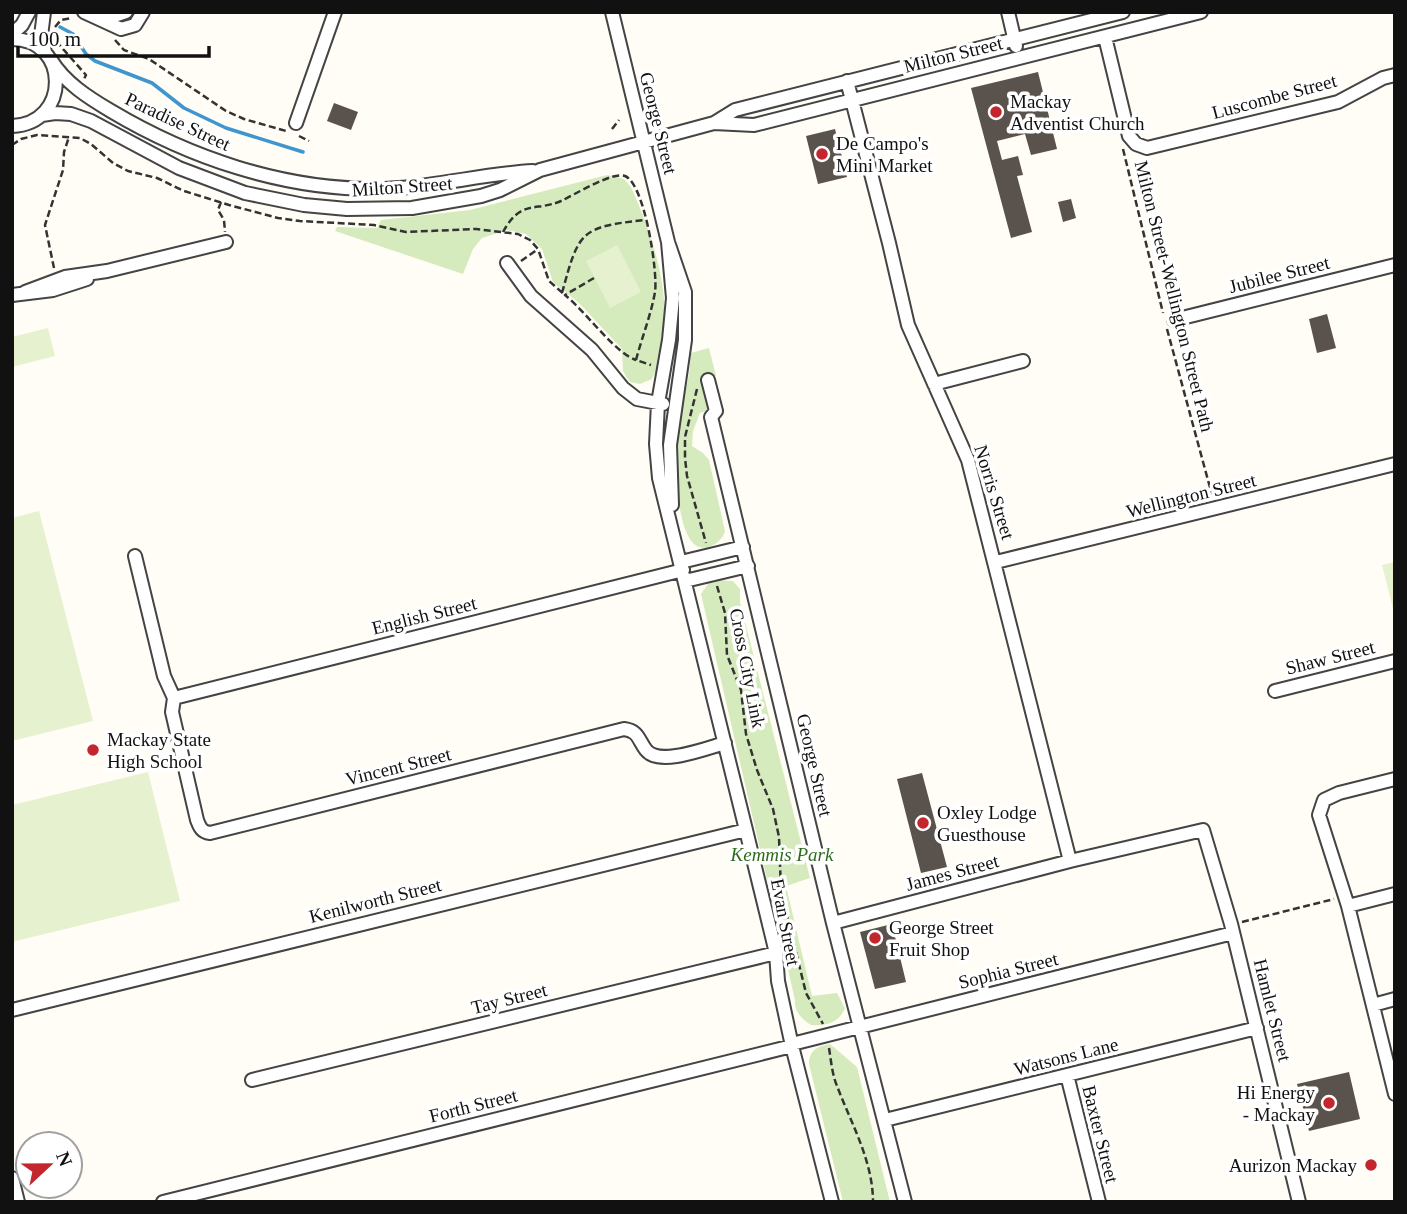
<svg xmlns="http://www.w3.org/2000/svg" width="1407" height="1214" font-family="Georgia,serif">
  <style>
    .green { fill: #d5ebbd }
    .pitch { fill: #e6f2cf }
    .lines { fill: none; stroke-linecap: round; stroke-linejoin: round }
    .stream { stroke: #3f96cf; stroke-width: 3.5 }
    .building { fill: #5a524d }
    .minor-casing { stroke: #444; stroke-width: 16 }
    .path { stroke: #333; stroke-width: 2.5; stroke-dasharray: 7 3.5; stroke-linecap: butt }
    .minor { stroke: #fff; stroke-width: 12 }
    .poi-dot { fill: #c4262e; stroke: #fff; stroke-width: 2.5 }
    .labels { text-anchor: middle; stroke-width: 7; stroke-linejoin: round; paint-order: stroke }
    .street-label { font-size: 19px; fill: #111; stroke: #fff }
    .poi-label { font-size: 19px; fill: #111; stroke: #fff; text-anchor: start }
    .park-label { font-size: 19px; font-style: italic; fill: #2f6b1f; stroke: #fff }
  </style>
  <rect width="100%" height="100%" fill="#fffdf5"/>
  <!-- green -->
  <path class="green" d="M607 175 624 179 631 187C657 245 680 317 652 379L640 384 630 382 627 378 623 371 622 349 579 303 553 282 542 249 526 234 507 230 482 238 473 249 463 274 335 231 337 227 377 228 381 220 470 210Z
    M709 348 716 376 703 381 710 410 700 413 693 431 692 446 703 453 709 460 725 531C723 538 718 543 711 546 673 563 675 452 677 432 678 412 686 394 689 374 690 367 690 360 691 353Z
    M719 580 733 581 740 589V602L810 878 786 886 812 996 837 993 845 1008C839 1023 826 1026 811 1025 802 1019 794 1012 795 1000L701 594 708 584Z
    M830 1044 857 1067 890 1202H843L809 1064C809 1050 818 1046 830 1044Z"/>
  <!-- pitch -->
  <path class="pitch" d="M617 245 641 292 610 308 586 261Z
    M48 328 55 356 12 367V337Z
    M39 511 93 721 12 741V518Z
    M1395 562V617L1382 565Z
    M148 772 180 901 12 942V805Z"/>
  <g class="lines">
    <!-- stream -->
    <path class="stream" d="M60 27 73 34 86 54 95 61 152 83 184 108 226 128 303 152"/>
  </g>
  <!-- building -->
  <path class="building" d="M1038 72 1057 149 1031 155 1025 134 997 141 1002 160 1018 156 1023 175 1017 176 1032 232 1011 238 971 88Z
    M334 103 358 112 351 130 327 121Z
    M835 129 847 177 818 184 806 136Z
    M1071 199 1076 218 1063 222 1058 202Z
    M1327 314 1336 348 1317 353 1309 319Z
    M922 773 947 867 921 873 897 779Z
    M892 924 906 982 875 989 860 932Z
    M1349 1072 1360 1119 1309 1131 1297 1084Z"/>
  <g class="lines">
    <!-- minor casing -->
    <g class="minor-casing">
      <path id="minor" d="M44 12 41 36 45 52
        M84 12 121 29 135 25 143 12
        M101 12 114 16 126 12
        M612 12 668 242 685 292V340L670 445 672 505
        M1008 12 1016 46
        M12 34 22 25 29 12
        M1105 37 1129 136 1136 144 1147 148 1338 102 1383 78 1395 75
        M12 39C70 39 71 124 12 126
        M51 60C65 83 89 98 111 111 190 158 282 189 374 189 428 189 479 174 533 171
        M847 81 889 243 908 325 968 460 1070 861
        M42 115 55 113 71 114 91 121 179 168 245 193 304 205 347 209 412 208 481 196 500 190 540 170 714 123 735 110 1123 12
        M296 123 335 12
        M714 123 754 125 1201 12
        M668 242 673 298 669 340 658 403 656 444 659 478 746 830 776 953 778 981 792 1046 832 1202
        M507 263 531 296 592 350 623 388 637 399 663 404
        M25 292 65 277 107 271 226 242
        M12 295 53 290 87 279
        M1174 320 1395 265
        M708 380 716 411 711 417 833 923 905 1202
        M934 384 1023 361
        M135 556 164 676 174 698
        M681 562 743 547
        M996 562 1395 464
        M685 581 748 566
        M1275 691 1395 661
        M174 698 172 712 197 820C200 828 202 832 210 833L624 729C639 731 638 740 646 750 659 767 707 748 725 743
        M174 698 683 570
        M1395 779 1339 793 1324 800 1319 815 1348 906 1395 1094
        M1348 906 1395 894
        M833 923 1070 861 1203 830 1231 924 1299 1202
        M1373 1005 1395 999
        M12 1010 746 830
        M792 1044 1233 933
        M1067 1075 1099 1202
        M252 1080 776 953
        M885 1120 1257 1028
        M12 1178 18 1202
        M163 1202 792 1046"/>
    </g>
    <!-- path -->
    <path class="path" d="M55 27 61 20 72 18
      M115 40 124 50 149 59 226 111 244 119 286 131
      M56 41 86 75 84 79
      M651 109 656 114
      M612 129 619 120
      M299 136 309 141
      M12 145 21 139 37 135 80 138 91 144 113 163 128 171 157 178 184 191 229 205 278 218 300 221 374 225 406 232 476 229 518 234 530 240 538 249 549 281 565 295
      M1123 149 1163 313
      M668 167 671 162
      M221 202 218 210 224 220 225 232
      M503 232C521 199 535 212 561 201 574 195 613 171 625 176 645 184 658 273 655 292 651 315 642 337 636 360L651 365
      M521 261 538 249
      M54 268 45 225 63 170 64 152 69 137
      M594 278 565 295C586 312 615 353 636 360
      M562 293C579 231 580 227 645 220
      M1167 329 1212 495
      M697 389 685 437V458L687 476 706 543
      M717 586 725 613 727 655 741 690 746 734 757 770 773 809 779 837 781 891 806 993 823 1024
      M1242 922 1334 899
      M829 1048C831 1060 832 1074 837 1086 851 1123 873 1161 873 1202"/>
    <!-- minor -->
    <use href="#minor" class="minor"/>
  </g>
  <!-- markers -->
  <g class="poi-dot">
    <circle cx="996" cy="112" r="7"/>
    <circle cx="822" cy="154" r="7"/>
    <circle cx="93" cy="750" r="7"/>
    <circle cx="923" cy="823" r="7"/>
    <circle cx="875" cy="938" r="7"/>
    <circle cx="1329" cy="1103" r="7"/>
    <circle cx="1371" cy="1165" r="7"/>
  </g>
  <g class="labels">
    <!-- street labels -->
    <g class="street-label">
      <text transform="translate(953 54) rotate(-14)" y="7">Milton Street</text>
      <text transform="translate(1274 96) rotate(-15)" y="7">Luscombe Street</text>
      <text transform="translate(178 121) rotate(25)" y="7">Paradise Street</text>
      <text transform="translate(659 123) rotate(76)" y="7">George Street</text>
      <text transform="translate(402 186) rotate(-4)" y="7">Milton Street</text>
      <text transform="translate(1279 274) rotate(-14)" y="7">Jubilee Street</text>
      <text transform="translate(1175 296) rotate(76)" y="7">Milton Street-Wellington Street Path</text>
      <text transform="translate(995 492) rotate(73)" y="7">Norris Street</text>
      <text transform="translate(1191 495) rotate(-14)" y="7">Wellington Street</text>
      <text transform="translate(424 615) rotate(-14)" y="7">English Street</text>
      <text transform="translate(1330 657) rotate(-14)" y="7">Shaw Street</text>
      <text transform="translate(748 668) rotate(79)" y="7">Cross City Link</text>
      <text transform="translate(815 765) rotate(77)" y="7">George Street</text>
      <text transform="translate(398 766) rotate(-14)" y="7">Vincent Street</text>
      <text transform="translate(952 872) rotate(-15)" y="7">James Street</text>
      <text transform="translate(375 900) rotate(-14)" y="7">Kenilworth Street</text>
      <text transform="translate(786 922) rotate(79)" y="7">Evan Street</text>
      <text transform="translate(1008 970) rotate(-14)" y="7">Sophia Street</text>
      <text transform="translate(509 998) rotate(-14)" y="7">Tay Street</text>
      <text transform="translate(1273 1010) rotate(76)" y="7">Hamlet Street</text>
      <text transform="translate(1066 1056) rotate(-14)" y="7">Watsons Lane</text>
      <text transform="translate(473 1105) rotate(-14)" y="7">Forth Street</text>
      <text transform="translate(1101 1134) rotate(76)" y="7">Baxter Street</text>
    </g>
    <!-- poi labels -->
    <g class="poi-label">
      <text x="1010" y="108">Mackay<tspan x="1010" dy="22">Adventist Church</tspan></text>
      <text x="836" y="150">De Campo's<tspan x="836" dy="22">Mini Market</tspan></text>
      <text x="107" y="746">Mackay State<tspan x="107" dy="22">High School</tspan></text>
      <text x="937" y="819">Oxley Lodge<tspan x="937" dy="22">Guesthouse</tspan></text>
      <text x="889" y="934">George Street<tspan x="889" dy="22">Fruit Shop</tspan></text>
      <text x="1315" y="1099" text-anchor="end">Hi Energy<tspan x="1315" dy="22">- Mackay</tspan></text>
      <text x="1357" y="1172" text-anchor="end">Aurizon Mackay</text>
    </g>
    <!-- park labels -->
    <g class="park-label">
      <text x="782" y="861">Kemmis Park</text>
    </g>
  </g>
  <!-- border -->
  <rect width="1407" height="1214" fill="none" stroke="#111111" stroke-width="28"/>
  <!-- north arrow -->
  <g transform="translate(49 1165) rotate(68)"><circle r="33" fill="#ffffff" stroke="#a0a0a0" stroke-width="2"/>
  <path d="M0-5L12 26L0 18L-12 26Z" fill="#c4262e"/>
  <text y="-10" font-size="19" font-weight="bold" text-anchor="middle" fill="#111111">N</text>
  </g>
  <!-- scale -->
  <path d="M18 46v10h191v-10" fill="none" stroke="#111111" stroke-width="3.5"/>
  <text x="28" y="46" font-size="21" fill="#111111" stroke="#ffffff" stroke-width="5" paint-order="stroke">100 m</text>
</svg>
